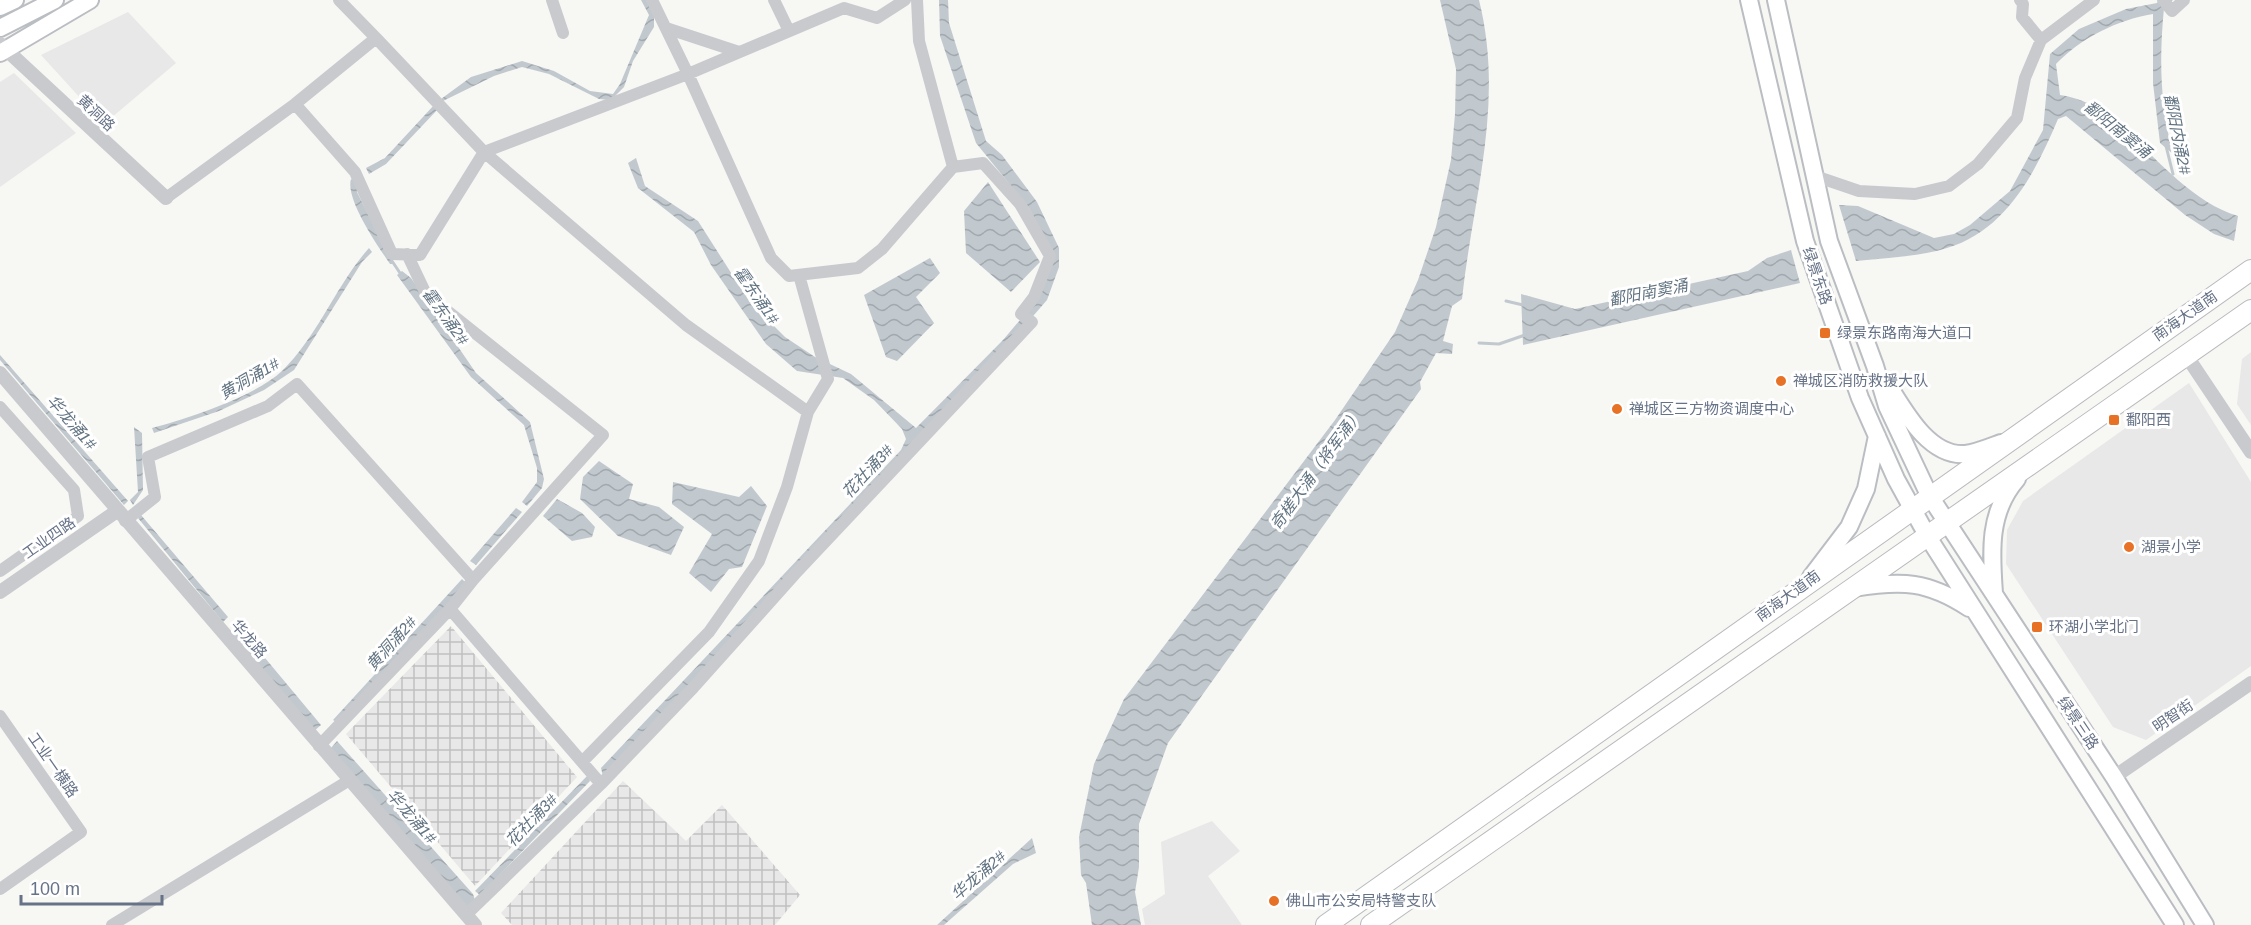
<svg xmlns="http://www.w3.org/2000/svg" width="2251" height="925" font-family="Helvetica,'Noto Sans SC',sans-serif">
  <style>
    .built { fill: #e8e8e8 }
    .industrial { fill: url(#industrial-grid) }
    .water { fill: url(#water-waves) }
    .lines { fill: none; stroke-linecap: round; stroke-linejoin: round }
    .stream { stroke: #c1c9cf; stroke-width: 3 }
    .secondary-casing { stroke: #babdc2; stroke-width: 20 }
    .trunk-casing { stroke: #b8babe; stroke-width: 22 }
    .minor { stroke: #c8cace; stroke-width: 12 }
    .tertiary { stroke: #c8cace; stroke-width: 14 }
    .secondary { stroke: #fff; stroke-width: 16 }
    .trunk { stroke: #fff; stroke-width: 20 }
    .poi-dot { fill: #e77125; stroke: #fff; stroke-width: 2 }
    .labels { text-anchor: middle; stroke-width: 6; stroke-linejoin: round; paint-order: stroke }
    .street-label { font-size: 15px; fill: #667286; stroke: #fff }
    .poi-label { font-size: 15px; fill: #667286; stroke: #fff; text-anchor: start }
    .water-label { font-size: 16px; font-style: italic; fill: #627482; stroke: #fff }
  </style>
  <defs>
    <pattern id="industrial-grid" width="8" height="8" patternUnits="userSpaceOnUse" patternTransform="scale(1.5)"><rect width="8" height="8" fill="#e8e8e8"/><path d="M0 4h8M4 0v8" fill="none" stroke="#c0c0c2"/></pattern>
    <pattern id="water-waves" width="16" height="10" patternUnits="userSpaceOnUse" patternTransform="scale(1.5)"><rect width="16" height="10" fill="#c1c9cf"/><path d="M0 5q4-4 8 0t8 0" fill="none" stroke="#a1a8ae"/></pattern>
  </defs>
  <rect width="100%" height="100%" fill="#f7f7f4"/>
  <!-- built -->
  <path class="built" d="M128 12 176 63 104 124 41 55Z
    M14 73 76 133 0 187V82Z
    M2251 352V425L2237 404 2242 359Z
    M2189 383 2251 482V666L2146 740 2113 727 2006 564 2007 530 2023 501Z
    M1212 821 1240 851 1208 876 1242 925H1145L1142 909 1165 894 1161 842Z"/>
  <!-- industrial -->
  <path class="industrial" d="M451 626 577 777 475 886 346 734Z
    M623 781 686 841 722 805 800 895 775 925H512L501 913Z"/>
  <!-- water -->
  <path class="water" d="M641 0H646L654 13V27L633 61 624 87 611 100 599 99 549 74 522 67 494 76 443 101 441 99 471 77 522 61 554 71 590 91 613 94 620 84 649 15Z
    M939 0H948L949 23 986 141 1002 155 1037 202 1059 248V267L1047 300 977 381 603 776 601 768 901 450 906 439 902 429 874 400 843 378 797 371 766 344 711 265 694 232 638 188 628 163 636 158 645 186 698 221 749 301 785 337 815 357 851 374 916 428 1003 340 1036 301 1050 266 1045 238 1029 208 976 143 940 36Z
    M1440 0H1479C1505 104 1473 196 1462 299L1452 306 1443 341 1453 344 1452 354 1436 353 1420 382 1421 389 1168 743 1139 824V867L1135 892 1141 925H1092L1086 883 1081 875 1079 837 1094 764 1124 699 1335 420 1395 332 1418 280 1436 227 1451 160 1455 114 1456 69Z
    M2159 0H2173L2164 8C2159 59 2160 105 2173 154L2160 143 2153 83V14C2117 20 2081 38 2056 64L2060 95C2080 98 2097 106 2112 119V124L2118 131H2126C2159 161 2194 203 2238 216L2234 241 2214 234 2185 215 2066 116 2058 119C2036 171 2007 230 1947 248 1918 257 1886 258 1856 261L1839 205 1858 206 1934 238 1954 234 1970 225 2010 191 2043 130 2050 54 2079 29 2126 9 2157 3Z
    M435 104 439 108 386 164 369 174 366 168 385 158Z
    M351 179 357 182V192L393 264H390C378 246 345 199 351 179Z
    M988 182 1040 262 1011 292 966 253 964 211Z
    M369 248 372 252 362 262 294 370 264 390 219 411 154 433 152 428C189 418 254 397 282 371 318 336 336 285 369 248Z
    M1791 250 1800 283 1523 345 1521 294 1575 309 1748 271 1767 258Z
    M930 258 940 273 916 297 934 323 897 361 886 357 864 295Z
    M402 271 411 278 476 373 530 422 544 479 542 488 527 506 522 502 537 482V468L524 425 471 377 397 275Z
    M0 355 128 501 124 505 0 360Z
    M134 427 142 433 143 490 133 505 130 500 138 492Z
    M599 461 633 484 629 499 659 507 684 527 671 555 618 536 580 499 583 477Z
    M673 482 739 497 751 486 767 506 742 567 729 569 711 592 689 573 712 534 672 504Z
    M557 499 582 513 595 527 592 537 572 541 543 516Z
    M516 508 522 512 476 565 470 561Z
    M141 515 228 617 223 622 138 518Z
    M462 579 467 584 338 723 333 720Z
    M240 628 321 725 314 731 233 635Z
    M337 741 473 894 475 900 468 907 330 749Z
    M588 775 590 781 480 895 475 891Z
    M1032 838 1036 853 1013 864 944 925H937Z"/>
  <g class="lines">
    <!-- stream -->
    <path class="stream" d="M2166 146 2173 174
      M392 261 400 273
      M1506 301 1523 305
      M1479 343 1499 344 1525 335"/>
    <!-- secondary casing -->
    <g class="secondary-casing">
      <path id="secondary" d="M1749 0 1805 241 1860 398 1896 479 1928 537 2175 925
        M1776 0 1829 241 1875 366 1887 406 1929 495 2114 777 2205 925
        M0 7 15 0
        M0 28 55 0
        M0 53 90 0
        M1885 380C1902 406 1927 457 1965 454 1976 453 1990 447 2001 443
        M1811 577 1849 527 1866 489 1877 436
        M1854 588C1902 580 1928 581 1969 608
        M1994 593C1991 552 1988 512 2017 479"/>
    </g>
    <!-- trunk casing -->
    <g class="trunk-casing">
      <path id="trunk" d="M1326 925C1636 709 1941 486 2251 270
        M1371 925 2251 310"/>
    </g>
    <!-- minor -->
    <path class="minor" d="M552 0 563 33
      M652 0 688 74 484 152 686 325 808 412
      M774 0 789 31
      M905 0 877 18 844 8 688 74 771 258 789 276 858 268 882 249 953 167 919 41 917 0
      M2020 0 2023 4 2022 17 2041 40
      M2163 0 2172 11 2184 0
      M666 28 739 52
      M295 104 355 172 392 254 420 255 484 152 376 38
      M1815 176 1859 191 1915 194 1949 186 1978 164 2017 118 2025 78 2041 40 2094 0
      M166 198 295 104 376 38 339 0
      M407 254 426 294 603 435 473 580
      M0 407 74 490 78 516 0 571
      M125 521 155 497 148 457 268 406 297 384 473 580 450 609
      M0 716 81 832 0 889
      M319 746 450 609 601 784 466 915
      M582 762 709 632 759 561 787 487 808 412 828 379 799 275
      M601 784 693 688 795 574 1032 322 1021 314 1034 297 1050 256 1020 204 983 163 953 167
      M112 925 348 781"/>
    <!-- tertiary -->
    <path class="tertiary" d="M0 44 166 198
      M2186 355 2251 452
      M0 373 475 925
      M0 592 117 511
      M2114 777 2251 683"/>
    <!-- secondary -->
    <use href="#secondary" class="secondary"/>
    <!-- trunk -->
    <use href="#trunk" class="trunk"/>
  </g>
  <!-- markers -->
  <g class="poi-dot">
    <rect x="1819" y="327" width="12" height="12" rx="3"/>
    <circle cx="1781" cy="381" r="6"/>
    <circle cx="1617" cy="409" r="6"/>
    <rect x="2108" y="414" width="12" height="12" rx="3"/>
    <circle cx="2129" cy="547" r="6"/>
    <rect x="2031" y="621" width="12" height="12" rx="3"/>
    <circle cx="1274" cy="901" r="6"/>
  </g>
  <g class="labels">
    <!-- street labels -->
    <g class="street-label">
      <text transform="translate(96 113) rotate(43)" y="5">黄洞路</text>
      <text transform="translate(1817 276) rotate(71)" y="5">绿景东路</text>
      <text transform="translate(2185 316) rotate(-35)" y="5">南海大道南</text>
      <text transform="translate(49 538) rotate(-35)" y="5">工业四路</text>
      <text transform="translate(1788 596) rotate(-36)" y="5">南海大道南</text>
      <text transform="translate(249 639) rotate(49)" y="5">华龙路</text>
      <text transform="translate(2173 716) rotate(-34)" y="5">明智街</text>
      <text transform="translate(2078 723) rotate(56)" y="5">绿景三路</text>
      <text transform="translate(53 765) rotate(55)" y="5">工业一横路</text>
    </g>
    <!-- poi labels -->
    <g class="poi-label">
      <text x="1837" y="338">绿景东路南海大道口</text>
      <text x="1793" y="386">禅城区消防救援大队</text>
      <text x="1629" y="414">禅城区三方物资调度中心</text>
      <text x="2126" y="425">鄱阳西</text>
      <text x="2141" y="552">湖景小学</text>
      <text x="2049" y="632">环湖小学北门</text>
      <text x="1286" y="906">佛山市公安局特警支队</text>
    </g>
    <!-- water labels -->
    <g class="water-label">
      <text transform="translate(2118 129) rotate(39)" y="6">鄱阳南窦涌</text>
      <text transform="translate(2178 134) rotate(79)" y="6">鄱阳内涌2#</text>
      <text transform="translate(1648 292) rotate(-11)" y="6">鄱阳南窦涌</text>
      <text transform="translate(757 295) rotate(55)" y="6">霍东涌1#</text>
      <text transform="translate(446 316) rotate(54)" y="6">霍东涌2#</text>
      <text transform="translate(249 378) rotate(-30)" y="6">黄洞涌1#</text>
      <text transform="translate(72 422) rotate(49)" y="6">华龙涌1#</text>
      <text transform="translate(1316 469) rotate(-54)" y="6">奇槎大涌（将军涌）</text>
      <text transform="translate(867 471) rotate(-47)" y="6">花社涌3#</text>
      <text transform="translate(391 643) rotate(-48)" y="6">黄洞涌2#</text>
      <text transform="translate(412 816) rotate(49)" y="6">华龙涌1#</text>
      <text transform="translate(531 820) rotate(-46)" y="6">花社涌3#</text>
      <text transform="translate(978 875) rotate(-41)" y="6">华龙涌2#</text>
    </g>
  </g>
  <!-- scale -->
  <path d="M21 895v9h141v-9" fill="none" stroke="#667286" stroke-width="3"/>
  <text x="30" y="895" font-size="18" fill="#667286" stroke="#ffffff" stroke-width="4.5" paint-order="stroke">100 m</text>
</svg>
